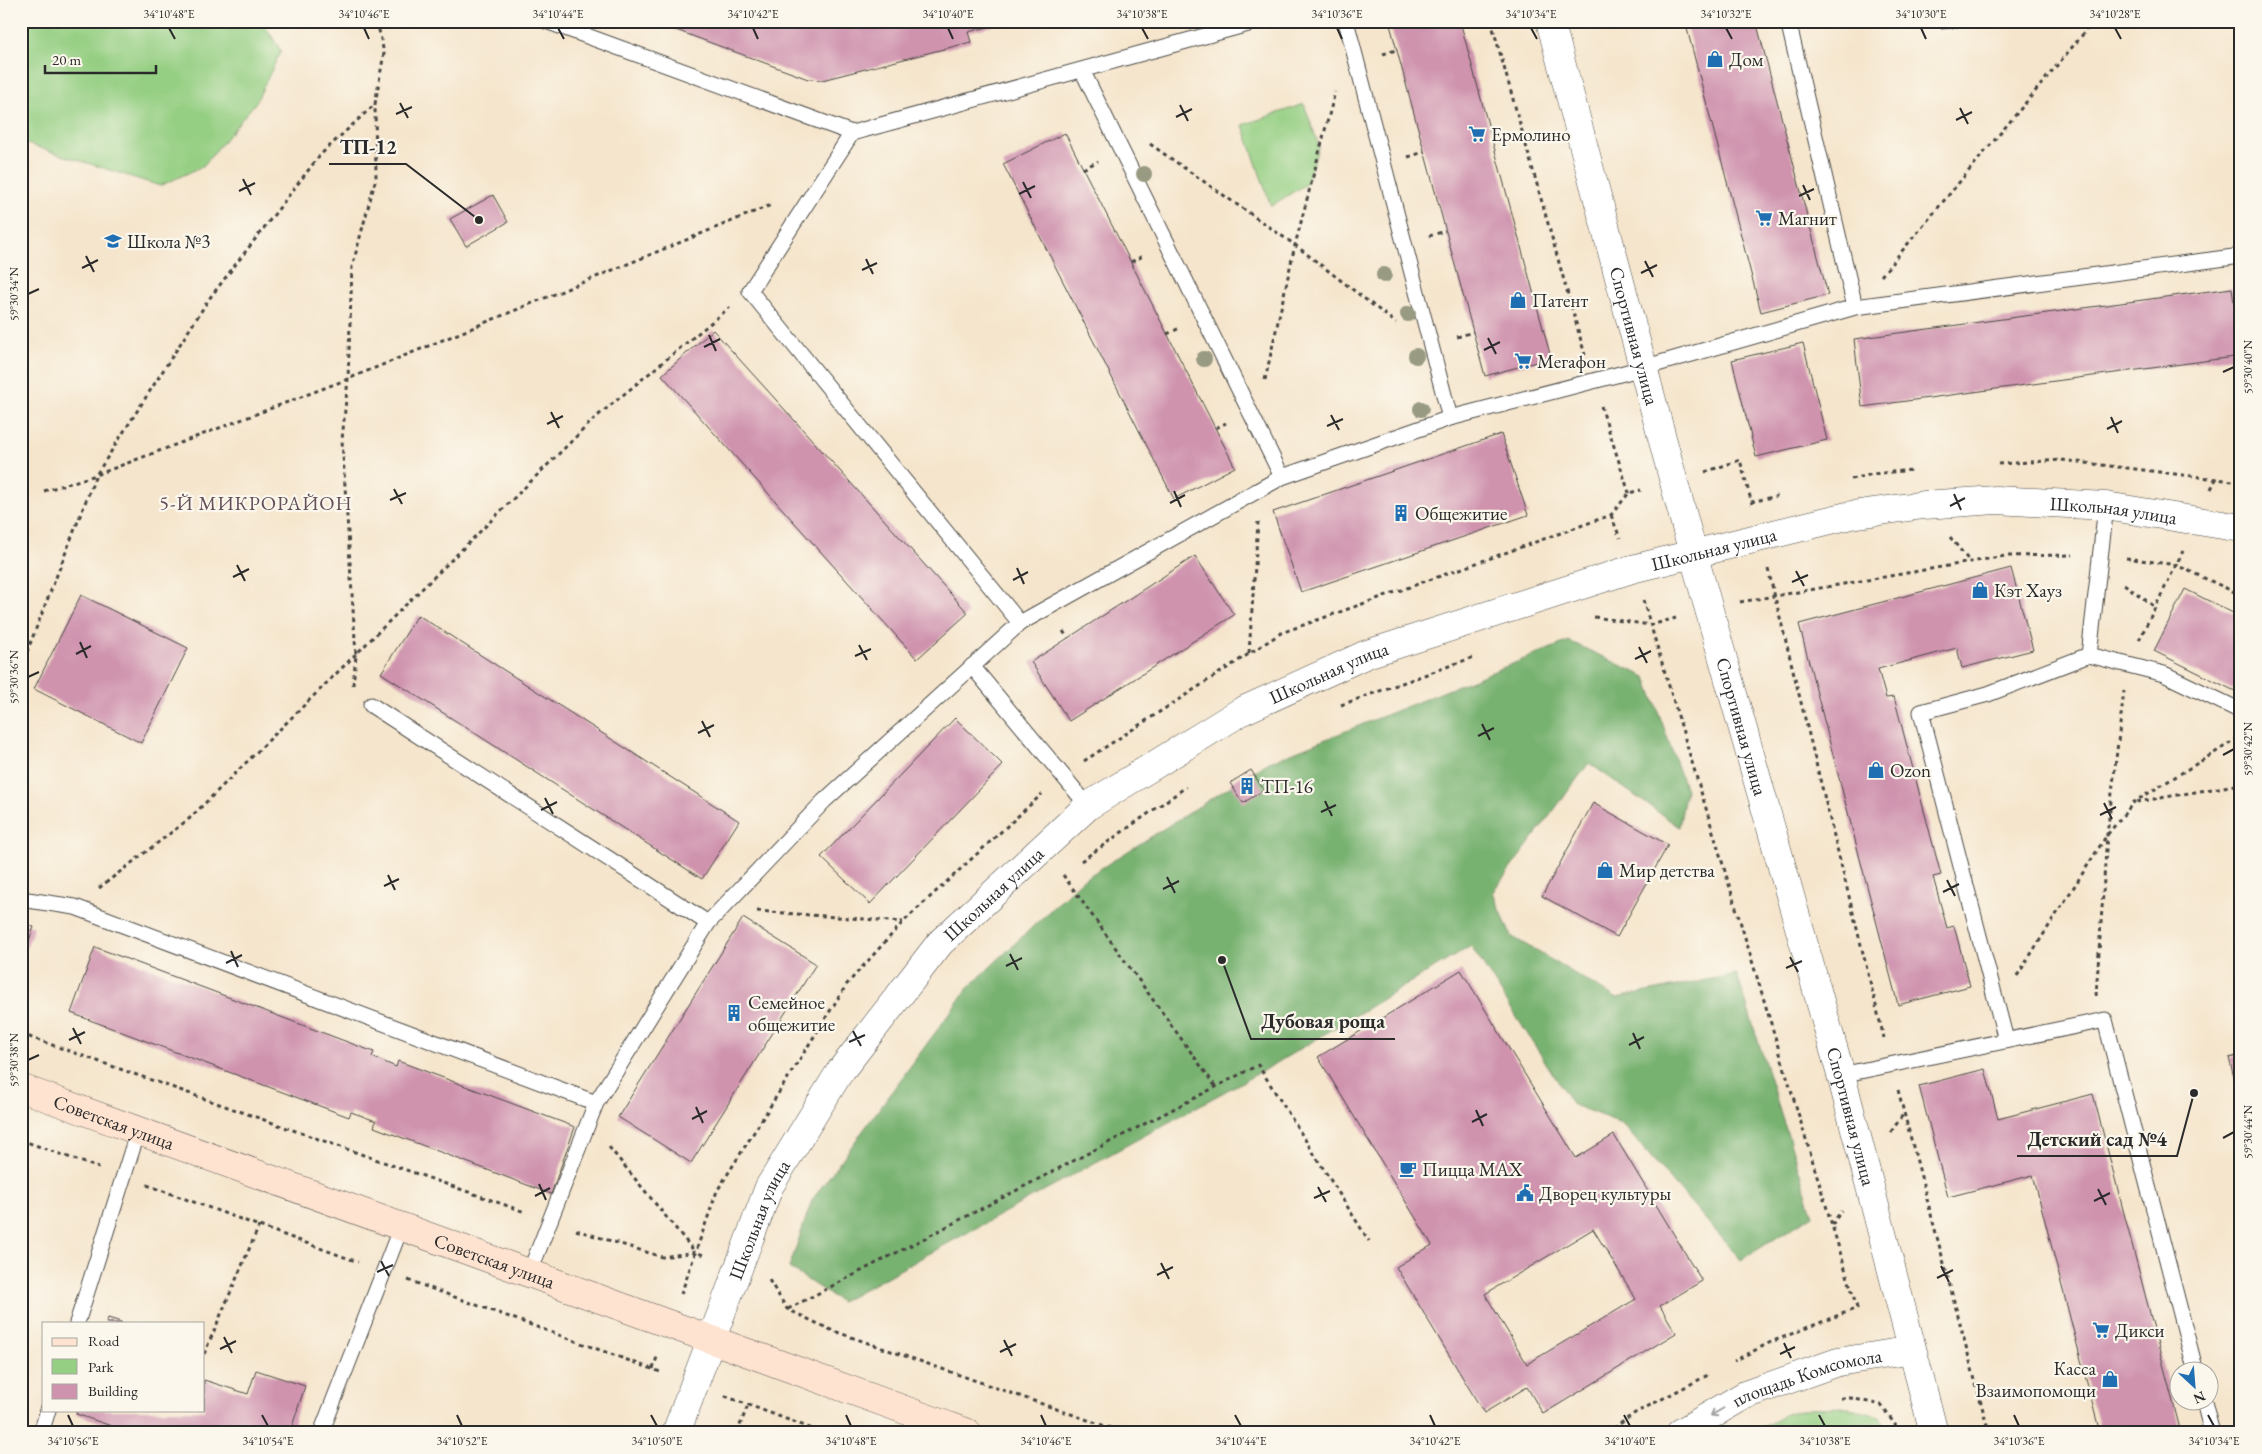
<svg xmlns="http://www.w3.org/2000/svg" width="2262" height="1454" font-family="'EB Garamond',serif">
  <style>
    .green { fill: #95cf83; stroke: #607d57 }
    .forest { fill: #78b271; stroke: #526e4e }
    .building { fill: #cf93ae; fill-rule: evenodd }
    .lines { fill: none; stroke-linecap: round; stroke-linejoin: round }
    .lane-casing { stroke: #494743; stroke-width: 17 }
    .street-casing { stroke: #494743; stroke-width: 29 }
    .secondary-casing { stroke: #494743; stroke-width: 29 }
    .path { stroke: #494743; stroke-width: 3; stroke-dasharray: 4 4; stroke-linecap: butt }
    .lane { stroke: #fff; stroke-width: 15 }
    .street { stroke: #fff; stroke-width: 28 }
    .secondary { stroke: #fee3d1; stroke-width: 28 }
    .tree { fill: #989a82 }
    .oneway { stroke: #a0a0a0 }
    .ticks { fill: none; stroke: #2b2b2b; stroke-width: 2 }
    .labels { text-anchor: middle; stroke-width: 4.5; stroke-linejoin: round; paint-order: stroke }
    .poi-label { font-size: 19px; fill: #2b2b2b; stroke: #fbf7ec; text-anchor: start }
    .street-label { font-size: 19px; fill: #2b2b2b; stroke: #fbf7ec }
    .neighbourhood-label { font-size: 20px; letter-spacing: 1px; fill: #644f59; stroke: #fbf7ec }
    .leader { fill: none; stroke: #2b2b2b; stroke-width: 2 }
    .callout-dot { fill: #2b2b2b; stroke: #fbf7ec; stroke-width: 2 }
    .callout-label { font-size: 20px; text-anchor: middle; font-weight: bold; fill: #2b2b2b; stroke: #fbf7ec; stroke-width: 4.5; stroke-linejoin: round; paint-order: stroke }
    .neatline { fill: none; stroke: #2b2b2b; stroke-width: 2 }
    .ticks-label { font-size: 12px; text-anchor: middle; fill: #2b2b2b }
  </style>
  <rect width="100%" height="100%" fill="#fbf7ec"/>
  <filter id="ink" filterUnits="userSpaceOnUse"><feTurbulence type="fractalNoise" baseFrequency=".02" numOctaves="2"/><feDisplacementMap in="SourceGraphic" scale="10" xChannelSelector="R" yChannelSelector="G"/><feConvolveMatrix kernelMatrix="1 2 1 2 8 2 1 2 1" color-interpolation-filters="sRGB"/></filter>
  <filter id="wash" filterUnits="userSpaceOnUse"><feTurbulence type="fractalNoise" baseFrequency=".0096" numOctaves="4" result="noise"/><feDisplacementMap in="SourceGraphic" scale="20" xChannelSelector="R" yChannelSelector="G"/><feGaussianBlur stdDeviation="1.12" result="paint"/><feColorMatrix in="noise" values="0 0 0 0 0 0 0 0 0 0 0 0 0 0 0 0 0 1.4 0 .05"/><feComposite in="paint" operator="in"/></filter>
  <g filter="url(#wash)">
    <rect width="100%" height="100%" fill="#f5e5cc"/>
    <!-- green -->
    <path class="green" d="M21 21H262L281 51 256 102 203 166 160 186 21 142Z
      M1304 104 1319 146 1306 184 1271 206 1243 125Z
      M1849 1407 1880 1417 1888 1433H1753L1783 1416 1809 1408Z"/>
    <!-- forest -->
    <path class="forest" d="M1569 641 1646 677 1686 790 1679 827 1589 763 1493 892 1511 936 1616 998 1737 974 1813 1215 1741 1260 1621 1123 1573 1105 1471 946 1275 1064 841 1302 789 1268 812 1200 968 988 1081 881 1269 762Z"/>
    <g id="blocks">
      <!-- building -->
      <path class="building" d="M661 21H1007V22L968 32 971 42 822 80 808 79 660 24Z
        M1389 21H1460L1551 358 1485 376Z
        M1685 21H1756L1828 295 1761 312Z
        M1940 21H2001V23L1941 29Z
        M1065 133 1235 467 1174 499 1003 164Z
        M493 195 508 222 466 246 450 219Z
        M2232 288 2241 356 1862 407 1854 339Z
        M713 330 968 613 917 659 662 375Z
        M1803 343 1827 440 1756 457 1732 360Z
        M1501 434 1528 515 1301 592 1273 512Z
        M1195 556 1234 615 1069 721 1031 662Z
        M2011 568 2033 650 1962 668 1957 648 1878 669 1886 698 1894 697 1941 875 1933 877 1947 928 1954 926 1970 986 1898 1005 1799 624Z
        M2185 589 2241 617V694L2154 651Z
        M81 595 188 648 141 743 34 689Z
        M418 615 739 821 702 879 381 673Z
        M955 718 1003 765 870 904 821 857Z
        M1251 770 1264 790 1243 803 1230 783Z
        M1593 803 1668 845 1617 937 1542 896Z
        M743 918 816 964 691 1163 618 1117Z
        M21 923 34 927 21 962Z
        M95 947 374 1052 372 1057 396 1067 398 1061 575 1127 551 1194 374 1127 376 1121 351 1112 349 1117 71 1013Z
        M1461 970 1576 1158 1614 1135 1702 1281 1660 1306 1676 1333 1543 1414 1527 1387 1484 1413 1396 1267 1432 1245 1318 1057ZM1593 1229 1636 1299 1527 1364 1485 1294Z
        M2241 1055V1101H2240L2229 1058Z
        M1985 1069 1998 1119 2093 1094 2181 1433H2100L2033 1175 1948 1197 1919 1086Z
        M108 1318 121 1322V1323H106Z
        M256 1370 305 1386 290 1433H132L76 1414 77 1410H204V1380L248 1394Z"/>
    </g>
  </g>
  <g filter="url(#ink)">
    <use href="#blocks" fill-opacity="0" stroke="#494743" stroke-width="1"/>
    <g class="lines">
      <!-- lane casing -->
      <g class="lane-casing">
        <path id="lane" d="M546 21 852 133 1259 21
          M1346 21 1450 418
          M1788 21 1855 307
          M1082 70 1282 477
          M852 133 750 291 1020 623
          M2089 655 2106 506
          M972 666 1088 806
          M371 705 708 923
          M21 899 75 907 596 1103
          M2006 1040 1921 712 1988 694 2089 655 2164 674 2241 711
          M1841 1075 2105 1020 2196 1372
          M529 1274 596 1103 708 923 824 801 1020 623 1282 477 1450 418 1643 368 1855 307 2241 256
          M77 1323 138 1131
          M2204 1402 2212 1433
          M41 1433 48 1410
          M321 1433 401 1227"/>
      </g>
      <!-- street casing -->
      <g class="street-casing">
        <g id="street">
          <path id="s1" d="M1550 21 1693 553 1841 1075 1934 1433"/>
          <path id="s2" d="M676 1433 769 1187 839 1073 940 943 1088 806 1242 711 1367 654 1632 569 1851 515 1924 505 1996 500 2106 506 2241 528"/>
          <path id="s3" d="M1680 1433 1745 1395 1838 1362 1912 1350"/>
        </g>
      </g>
      <!-- secondary casing -->
      <g class="secondary-casing">
        <g id="secondary">
          <path id="s4" d="M21 1088 968 1433"/>
        </g>
      </g>
      <!-- path -->
      <path class="path" d="M1491 21 1585 355
        M1383 54 1396 50
        M1150 144 1295 245 1396 323
        M1408 157 1424 152
        M1083 169 1098 161
        M1429 236 1445 231
        M1131 262 1143 256
        M1881 276 2094 21
        M1167 334 1180 328
        M1457 337 1473 332
        M1265 380 1295 245 1335 92
        M1601 406 1629 493
        M1216 428 1226 423
        M1998 464 2061 460 2241 482
        M1705 472 1740 460 1752 504
        M1851 479 1873 474 1912 470
        M2211 489 2216 479
        M44 491 96 475 348 379 771 205
        M1751 502 1777 496
        M1611 515 1620 538
        M1950 537 1970 562
        M2126 558 2176 565 2241 595
        M1768 569 1884 1038
        M2124 584 2155 607
        M1643 600 1857 1308 1771 1342 1734 1361
        M1740 602 2005 556 2073 555
        M1594 617 1651 625 1676 618
        M1063 631 1068 638
        M2139 640 2183 551
        M1249 653 1258 522
        M21 667 96 475 209 299 320 155 375 104 384 53 377 21
        M353 685 356 655 342 440 348 379 352 267 376 178 375 104
        M1341 705 1474 657
        M1084 761 1281 633 1611 515 1629 493 1641 490
        M2137 802 2241 784
        M1081 861 1186 787
        M1063 875 1216 1087
        M99 888 190 818 595 418 730 307
        M757 911 903 922
        M2017 976 2107 835 2134 802 2237 739
        M2096 996 2107 835 2124 691
        M21 1034 525 1212
        M1898 1090 1989 1433
        M1891 1132 1904 1113
        M21 1140 99 1168
        M609 1147 695 1252
        M147 1185 358 1262
        M1832 1225 1841 1211
        M576 1230 662 1257 696 1252 706 1256
        M408 1280 663 1373
        M769 1280 787 1309 831 1330 1125 1433
        M681 1294 717 1191 847 984 903 922 1042 794
        M788 1309 1258 1065 1369 1241
        M204 1354 259 1226
        M653 1369 658 1354
        M725 1396 823 1433
        M1841 1398H1851L1881 1405 1896 1426
        M737 1433 748 1405
        M1607 1433 1635 1413 1708 1375"/>
      <!-- lane -->
      <use href="#lane" class="lane"/>
      <!-- street -->
      <use href="#street" class="street"/>
      <!-- secondary -->
      <use href="#secondary" class="secondary"/>
    </g>
    <!-- trees -->
    <g class="tree">
      <circle cx="1144" cy="174" r="8"/>
      <circle cx="1384" cy="275" r="8"/>
      <circle cx="1408" cy="314" r="8"/>
      <circle cx="1416" cy="356" r="8"/>
      <circle cx="1204" cy="359" r="8"/>
      <circle cx="1421" cy="409" r="8"/>
    </g>
    <!-- one-way arrows -->
    <defs><path id="oneway-shaft" d="M-6 0H5M1.5-3L5.5 0L1.5 3" fill="none" stroke-width="1.6" stroke-linecap="round" stroke-linejoin="round" transform="scale(1.25)"/></defs>
    <use class="oneway" href="#oneway-shaft" transform="translate(1717 1412) rotate(150)"/>
  </g>
  <!-- ticks -->
  <path class="ticks" d="M169 28 175 39M364 28 369 39M558 28 564 39M753 28 758 39M948 28 953 39M1142 28 1148 39M1337 28 1342 39M1531 28 1537 39M1726 28 1732 39M1921 28 1926 39M2115 28 2121 39M400 103 408 118M1180 105 1188 121M1960 108 1968 124M396 114 412 107M1176 117 1192 109M1956 120 1972 112M243 179 251 195M1023 182 1031 198M1803 185 1810 200M239 191 255 183M1019 194 1035 186M1799 196 1814 189M86 256 94 272M866 259 873 274M1645 261 1653 277M82 268 98 260M862 270 877 263M1641 273 1657 265M28 294 39 289M709 335 716 351M1488 338 1496 354M704 347 720 339M1484 350 1500 342M2223 372 2234 367M551 412 559 428M1331 415 1339 430M2111 417 2118 433M547 424 563 416M1327 426 1343 419M2107 429 2122 421M394 489 402 504M1174 491 1181 507M1954 494 1961 510M390 500 406 493M1170 503 1185 495M1950 506 1965 498M237 565 245 581M1017 568 1024 584M1796 571 1804 586M233 577 249 569M1013 580 1028 572M1792 582 1808 575M80 642 87 658M859 645 867 660M1639 647 1647 663M76 654 91 646M855 656 871 649M1635 659 1651 651M28 677 39 672M702 721 710 737M1482 724 1490 740M698 733 714 725M1478 736 1494 728M2223 755 2234 749M545 798 553 814M1325 801 1332 816M2104 803 2112 819M541 810 557 802M1321 812 1336 805M2100 815 2116 807M388 875 395 890M1167 877 1175 893M1947 880 1955 896M384 886 399 879M1163 889 1179 881M1943 892 1959 884M231 951 238 967M1010 954 1018 970M1790 957 1798 972M226 963 242 955M1006 966 1022 958M1786 968 1802 961M73 1028 81 1044M853 1031 861 1046M1633 1033 1640 1049M69 1040 85 1032M849 1042 865 1035M1629 1045 1644 1037M28 1060 39 1055M696 1107 703 1123M1476 1110 1483 1126M692 1119 707 1111M1472 1122 1487 1114M2223 1138 2234 1132M539 1184 546 1200M1318 1187 1326 1202M2098 1189 2106 1205M535 1196 550 1188M1314 1198 1330 1191M2094 1201 2110 1193M381 1261 389 1276M1161 1263 1169 1279M1941 1266 1949 1282M377 1272 393 1265M1157 1275 1173 1267M1937 1278 1953 1270M224 1337 232 1353M1004 1340 1012 1356M1784 1343 1791 1358M220 1349 236 1341M1000 1352 1016 1344M1780 1354 1795 1347M68 1415 73 1426M262 1415 268 1426M457 1415 462 1426M651 1415 657 1426M846 1415 851 1426M1041 1415 1046 1426M1235 1415 1241 1426M1430 1415 1435 1426M1624 1415 1630 1426M1819 1415 1825 1426M2014 1415 2019 1426M2208 1415 2214 1426"/>
  <!-- icons -->
  <defs>
    <g id="shop-bare" transform="scale(1.35)"><path d="M-5-2.5h2.3a2.7 3.5 0 0 1 5.4 0H5L5.5 6h-11ZM-1.5-2.5h3a1.5 2.3 0 0 0-3 0Z" fill="#1f6fb2" stroke="#fbf7ec" stroke-width="2.5" paint-order="stroke"/></g>
    <g id="supermarket-bare" transform="scale(1.35)"><path d="M-6-5.5h2.5l.6 2H6L4.5 2H-2.5L-4.4-4H-6ZM-1.5 3.2a1.3 1.3 0 1 0 .1 0ZM3 3.2a1.3 1.3 0 1 0 .1 0Z" fill="#1f6fb2" stroke="#fbf7ec" stroke-width="2.5" paint-order="stroke"/></g>
    <g id="school-bare" transform="scale(1.35)"><path d="M0-5L7-2L0 1L-7-2ZM-4 1L0 2.5L4 1V4Q0 6-4 4Z" fill="#1f6fb2" stroke="#fbf7ec" stroke-width="2.5" paint-order="stroke"/></g>
    <g id="building-bare" transform="scale(1.35)"><path d="M-4-6H4V6H1V3H-1V6H-4ZM-2.5-4.3h1.7v1.8h-1.7ZM.8-4.3h1.7v1.8H.8ZM-2.5-1h1.7V.8h-1.7ZM.8-1h1.7V.8H.8Z" fill="#1f6fb2" stroke="#fbf7ec" stroke-width="2.5" paint-order="stroke"/></g>
    <g id="cafe-bare" transform="scale(1.35)"><path d="M-5.5-4.5H6V0H3Q3 3.5 0 3.5H-2.5Q-5.5 3.5-5.5 0ZM3-3.2v2h1.7v-2ZM-6 4.5H4V6H-6Z" fill="#1f6fb2" stroke="#fbf7ec" stroke-width="2.5" paint-order="stroke"/></g>
    <g id="civic-bare" transform="scale(1.35)"><path d="M-.6-6.5H3V-4.5H.6V-3L4-1V1h2V6H-6V1h2V-1L-.6-3ZM-1.2 2.5V6h2.4V2.5Z" fill="#1f6fb2" stroke="#fbf7ec" stroke-width="2.5" paint-order="stroke"/></g>
  </defs>
  <g fill-rule="evenodd">
    <use href="#shop-bare" x="1715" y="59"/>
    <use href="#supermarket-bare" x="1477" y="134"/>
    <use href="#supermarket-bare" x="1764" y="218"/>
    <use href="#school-bare" x="113" y="241"/>
    <use href="#shop-bare" x="1518" y="300"/>
    <use href="#supermarket-bare" x="1523" y="361"/>
    <use href="#building-bare" x="1401" y="513"/>
    <use href="#shop-bare" x="1980" y="590"/>
    <use href="#shop-bare" x="1876" y="770"/>
    <use href="#building-bare" x="1247" y="786"/>
    <use href="#shop-bare" x="1605" y="870"/>
    <use href="#building-bare" x="734" y="1013"/>
    <use href="#cafe-bare" x="1408" y="1169"/>
    <use href="#civic-bare" x="1525" y="1193"/>
    <use href="#supermarket-bare" x="2101" y="1330"/>
    <use href="#shop-bare" x="2110" y="1379"/>
  </g>
  <g class="labels">
    <!-- poi labels -->
    <g class="poi-label">
      <text x="1729" y="66">Дом</text>
      <text x="1491" y="141">Ермолино</text>
      <text x="1778" y="225">Магнит</text>
      <text x="127" y="248">Школа №3</text>
      <text x="1532" y="307">Патент</text>
      <text x="1537" y="368">Мегафон</text>
      <text x="1415" y="520">Общежитие</text>
      <text x="1994" y="597">Кэт Хауз</text>
      <text x="1890" y="777">Ozon</text>
      <text x="1261" y="793">ТП-16</text>
      <text x="1619" y="877">Мир детства</text>
      <text x="748" y="1009">Семейное<tspan x="748" dy="22">общежитие</tspan></text>
      <text x="1422" y="1176">Пицца MAX</text>
      <text x="1539" y="1200">Дворец культуры</text>
      <text x="2115" y="1337">Дикси</text>
      <text x="2096" y="1375" text-anchor="end">Касса<tspan x="2096" dy="22">Взаимопомощи</tspan></text>
    </g>
    <!-- street labels -->
    <g class="street-label">
      <text dy="7" stroke="none"><textPath href="#s1" startOffset="326">Спортивная улица</textPath></text>
      <text dy="7" stroke="none"><textPath href="#s2" startOffset="1849">Школьная улица</textPath></text>
      <text dy="7" stroke="none"><textPath href="#s2" startOffset="1444">Школьная улица</textPath></text>
      <text dy="7" stroke="none"><textPath href="#s2" startOffset="1039">Школьная улица</textPath></text>
      <text dy="7" stroke="none"><textPath href="#s1" startOffset="731">Спортивная улица</textPath></text>
      <text dy="7" stroke="none"><textPath href="#s2" startOffset="634">Школьная улица</textPath></text>
      <text dy="7" stroke="none"><textPath href="#s1" startOffset="1136">Спортивная улица</textPath></text>
      <text dy="7" stroke="none"><textPath href="#s4" startOffset="99">Советская улица</textPath></text>
      <text dy="7" stroke="none"><textPath href="#s2" startOffset="229">Школьная улица</textPath></text>
      <text dy="7" stroke="none"><textPath href="#s4" startOffset="504">Советская улица</textPath></text>
      <text dy="7" stroke="none"><textPath href="#s3" startOffset="140">площадь Комсомола</textPath></text>
    </g>
    <!-- neighbourhood labels -->
    <g class="neighbourhood-label">
      <text x="256" y="510">5-Й МИКРОРАЙОН</text>
    </g>
  </g>
  <!-- callouts -->
  <path class="leader" d="M479 220L406 164H329M1222 960L1251 1039H1395M2194 1093L2177 1156H2017"/>
  <g class="callout-dot">
    <circle cx="479" cy="220" r="5"/>
    <circle cx="1222" cy="960" r="5"/>
    <circle cx="2194" cy="1093" r="5"/>
  </g>
  <g class="callout-label">
    <text x="368" y="154">ТП-12</text>
    <text x="1323" y="1028">Дубовая роща</text>
    <text x="2097" y="1146">Детский сад №4</text>
  </g>
  <!-- margin -->
  <rect width="2262" height="1454" fill="none" stroke="#fbf7ec" stroke-width="55"/>
  <!-- legend -->
  <rect x="42" y="1322" width="162" height="90" fill="#fbf7ec" stroke="#a8a59f"/>
  <rect x="52" y="1338" width="25" height="8" fill="#fee3d1" stroke="#a8a59f"/>
  <text x="88" y="1346" font-size="15" fill="#2b2b2b">Road</text>
  <rect x="52" y="1359" width="25" height="15" fill="#95cf83" stroke="#a8a59f"/>
  <text x="88" y="1372" font-size="15" fill="#2b2b2b">Park</text>
  <rect x="52" y="1384" width="25" height="15" fill="#cf93ae" stroke="#a8a59f"/>
  <text x="88" y="1396" font-size="15" fill="#2b2b2b">Building</text>
  <!-- north arrow -->
  <g transform="translate(2194 1386) rotate(154)"><circle r="24" fill="#fbf7ec" stroke="#a8a59f"/>
  <path d="M0-4L9 19L0 12L-9 19Z" fill="#1f6fb2"/>
  <text y="-8" font-size="14" font-weight="bold" text-anchor="middle" fill="#2b2b2b">N</text>
  </g>
  <!-- scale -->
  <path d="M45 65v8h111v-8" fill="none" stroke="#2b2b2b" stroke-width="2.5"/>
  <text x="52" y="65" font-size="15" fill="#2b2b2b" stroke="#fbf7ec" stroke-width="4" paint-order="stroke">20 m</text>
  <rect x="28" y="28" width="2206" height="1398" class="neatline"/>
  <g class="ticks-label">
    <text x="169" y="18">34°10'48"E</text>
    <text x="364" y="18">34°10'46"E</text>
    <text x="558" y="18">34°10'44"E</text>
    <text x="753" y="18">34°10'42"E</text>
    <text x="948" y="18">34°10'40"E</text>
    <text x="1142" y="18">34°10'38"E</text>
    <text x="1337" y="18">34°10'36"E</text>
    <text x="1531" y="18">34°10'34"E</text>
    <text x="1726" y="18">34°10'32"E</text>
    <text x="1921" y="18">34°10'30"E</text>
    <text x="2115" y="18">34°10'28"E</text>
    <text transform="translate(14 294) rotate(-90)" y="4">59°30'34"N</text>
    <text transform="translate(2248 367) rotate(-90)" y="4">59°30'40"N</text>
    <text transform="translate(14 677) rotate(-90)" y="4">59°30'36"N</text>
    <text transform="translate(2248 749) rotate(-90)" y="4">59°30'42"N</text>
    <text transform="translate(14 1060) rotate(-90)" y="4">59°30'38"N</text>
    <text transform="translate(2248 1132) rotate(-90)" y="4">59°30'44"N</text>
    <text x="73" y="1445">34°10'56"E</text>
    <text x="268" y="1445">34°10'54"E</text>
    <text x="462" y="1445">34°10'52"E</text>
    <text x="657" y="1445">34°10'50"E</text>
    <text x="851" y="1445">34°10'48"E</text>
    <text x="1046" y="1445">34°10'46"E</text>
    <text x="1241" y="1445">34°10'44"E</text>
    <text x="1435" y="1445">34°10'42"E</text>
    <text x="1630" y="1445">34°10'40"E</text>
    <text x="1825" y="1445">34°10'38"E</text>
    <text x="2019" y="1445">34°10'36"E</text>
    <text x="2214" y="1445">34°10'34"E</text>
  </g>
</svg>
